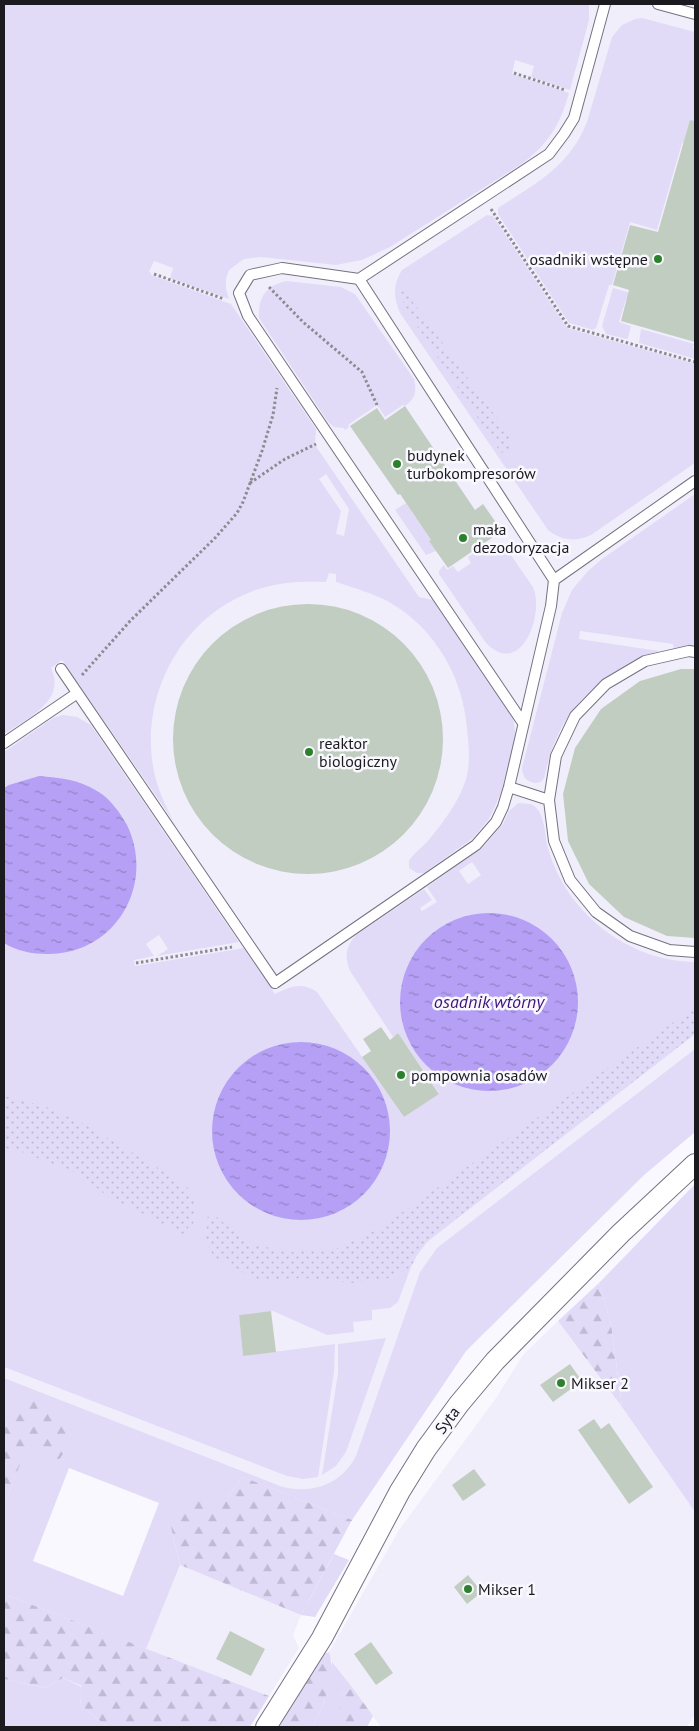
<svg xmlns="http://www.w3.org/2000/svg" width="699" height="1731" font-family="'PT Sans',sans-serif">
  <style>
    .built { fill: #f1eefc }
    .grass { fill: #e1dbf8; fill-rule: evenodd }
    .forest { fill: url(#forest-firs) }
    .park { fill: url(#park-dots) }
    .water { fill: url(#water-ripples) }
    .building { fill: #c2cdc1 }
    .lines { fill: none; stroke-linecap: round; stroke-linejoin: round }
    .service-casing { stroke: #757280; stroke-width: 12 }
    .minor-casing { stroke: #757280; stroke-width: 22 }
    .path { stroke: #8c8b91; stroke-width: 3; stroke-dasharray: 2.5 2.5; stroke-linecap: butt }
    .service { stroke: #fff; stroke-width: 10 }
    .minor { stroke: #fff; stroke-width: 20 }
    .poi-dot { fill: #2c812d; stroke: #f9f8fe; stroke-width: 2 }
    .labels { text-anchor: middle; stroke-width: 5; stroke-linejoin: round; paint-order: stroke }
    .poi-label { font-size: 16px; fill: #1b1a1f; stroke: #f9f8fe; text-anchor: start }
    .street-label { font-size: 16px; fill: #1b1a1f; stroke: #f9f8fe }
    .water-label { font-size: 18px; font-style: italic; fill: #3d1477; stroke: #f9f8fe }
  </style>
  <defs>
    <pattern id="forest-firs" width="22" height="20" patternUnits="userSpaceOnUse" patternTransform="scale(1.25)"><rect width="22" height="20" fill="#e1dbf8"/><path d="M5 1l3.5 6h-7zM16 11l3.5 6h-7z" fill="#c0bbd4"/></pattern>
    <pattern id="park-dots" width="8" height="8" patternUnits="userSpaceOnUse" patternTransform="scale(1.25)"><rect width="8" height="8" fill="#e1dbf8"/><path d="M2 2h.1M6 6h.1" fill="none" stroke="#c0bbd4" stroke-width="1.8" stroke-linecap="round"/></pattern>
    <pattern id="water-ripples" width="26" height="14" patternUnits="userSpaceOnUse" patternTransform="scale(1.25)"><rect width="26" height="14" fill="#b5a0f5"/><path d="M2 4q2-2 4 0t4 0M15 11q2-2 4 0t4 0" fill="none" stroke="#9282c6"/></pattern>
  </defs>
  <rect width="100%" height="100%" fill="#f9f8fe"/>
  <!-- built -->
  <path class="built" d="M4 4H695V1132L644 1175 466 1351 352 1520 4 1385Z
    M558 1321 622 1407 695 1512V1714L687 1727H381L332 1662 329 1652 399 1530 496 1398 523 1355Z
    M180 1565 301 1615 293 1635 299 1648 269 1696 146 1649Z"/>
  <!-- grass -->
  <path class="grass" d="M4 4H589V20L570 90 531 77 534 66 515 60 512 74 569 93C560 125 549 143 523 163L390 247 362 260 336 265 261 257 244 259 229 270 226 279V289L229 299 170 278 173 268 154 261 149 272 151 273V275L231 304 316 429 315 445 419 597 433 600 513 717 516 737 502 791 489 819 473 838 424 873H417L409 868V861C413 854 421 848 427 842 441 825 456 806 464 785 471 768 469 747 467 729 463 677 435 628 389 602 372 593 354 588 336 582V574L329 573 326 582C303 581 281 582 259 589 181 614 137 698 155 776 159 792 166 807 174 822L62 660 51 668C67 701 26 719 4 734ZM326 474 349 509 344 536 336 534 341 511 319 479Z
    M642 18 695 32V146L682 143 657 230 630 222 612 285H609L596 328 593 330 569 323 498 214V208C535 184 570 166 587 122L612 37 622 25 635 19Z
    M487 215 493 216 567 328 695 364V463L591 535C576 542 562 541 548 530L400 313C393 297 393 284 402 270Z
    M286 281 341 287 355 294 414 379C417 392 415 399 405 406L403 405 385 417 377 405 348 425 349 427 345 430 344 428 334 427 328 422 259 318C258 297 266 286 286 281Z
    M613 288 638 295 637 302 626 299 619 322 631 326 628 338 626 339 606 334 602 326Z
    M641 329 694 344 693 348 695 349V359L639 343Z
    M695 494V646L674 648 673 644 580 631 579 639 659 651C615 667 577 693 557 737 553 746 550 754 548 763 546 767 546 773 544 778 541 785 530 784 525 778 523 775 522 771 522 768L562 613 572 590 587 572 602 559Z
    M406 503 431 540 430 541 436 551 426 555 395 510Z
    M502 542 533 587C545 614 521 679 486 643L439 574V571L444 565 447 570 453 566 458 572 471 563 468 557 487 544 491 549Z
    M63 715 77 717 91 725 239 942 157 956 168 949 159 935 146 944 154 956 134 960 135 966 244 948 275 994C291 986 302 982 317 992L404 1117 439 1093 398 1033 393 1037 350 971C344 957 346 946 356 935L424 889 432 900 420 908 422 911 437 902 427 887 484 846 503 824 509 811 518 803 531 804C546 812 544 834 548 848 566 913 628 961 695 962V1034L427 1242 417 1255 411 1267 398 1302 390 1308 372 1310V1320L353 1322 354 1332 327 1335 273 1311 239 1315 243 1356 335 1344 334 1372 318 1477 303 1479 287 1476 4 1367V752L53 718ZM472 862 481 875 468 884 459 871Z
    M695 1049V1132L644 1175 466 1351 352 1520 243 1477 228 1497 171 1527 180 1565 146 1649 4 1594V1505L27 1446 58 1459 8 1421 4 1430V1378L280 1486C311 1495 341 1485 356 1456L420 1272 437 1248ZM69 1468 159 1503 123 1596 33 1561Z
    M695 1184V1512L622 1407 611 1324 599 1283Z
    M386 1338 346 1452 336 1466 322 1475 338 1373V1344Z
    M334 1554 349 1560 315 1617 301 1615Z
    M332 1662 352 1687 340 1698V1727H313L324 1702Z
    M63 1678 82 1687 80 1705 108 1727H4V1679L45 1688Z"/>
  <!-- forest -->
  <path class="forest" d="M599 1283 611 1324 622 1407 558 1321Z
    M30 1395 48 1401 72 1440 59 1460 27 1447 4 1505V1430L8 1421Z
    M243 1477 352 1520 301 1615 180 1565 171 1527 185 1498 228 1497Z
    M4 1594 269 1696 250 1727H108L80 1705 82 1686 63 1678 45 1688 4 1679Z
    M329 1652C337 1674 323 1706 313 1727H279L324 1654Z
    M352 1687 373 1716 367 1727H340V1698Z"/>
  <!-- park -->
  <path class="park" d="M405 291 509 435 511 448 501 453 407 311 399 293Z
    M695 1007V1034L436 1234 427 1242 417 1255 411 1267 389 1278 352 1283 303 1278 258 1280 214 1257 205 1241 208 1215 213 1214 249 1244 293 1252 339 1248 380 1228Z
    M4 1096 44 1106 84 1124 155 1166 191 1190V1199L195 1200 193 1227H188L187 1236 107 1196 81 1175 22 1152 4 1148Z"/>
  <!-- water -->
  <path class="water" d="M39 776C60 778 78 779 97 791 110 798 120 813 127 825 156 885 115 955 47 954 33 954 16 951 4 943V788L9 785Z
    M400 1002a89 89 0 1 1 178 0a89 89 0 1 1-178 0Z
    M212 1131a89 89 0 1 1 178 0a89 89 0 1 1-178 0Z"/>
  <!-- building -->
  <path class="building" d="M690 120 695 121V342L621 321 629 290 613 285 630 225 658 232Z
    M405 406 475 510 483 504 502 531 448 568 429 541 431 540 400 494 398 495 350 426 377 408 385 420Z
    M173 739a135 135 0 1 1 270 0a135 135 0 1 1-270 0Z
    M681 669H695V938L667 936 624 917 589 884 568 841 563 794 575 748 601 709 640 681Z
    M381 1027 390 1040 398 1033 439 1094 404 1117 362 1057 371 1051 363 1039Z
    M271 1311 276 1352 243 1356 239 1315Z
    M570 1364 582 1381 553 1402 540 1385Z
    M594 1419 601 1429 609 1423 653 1487 629 1504 578 1430Z
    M474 1469 486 1485 463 1501 452 1485Z
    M468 1575 482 1592 467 1604 454 1587Z
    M230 1631 265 1649 251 1676 216 1659Z
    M371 1642 393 1673 376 1685 354 1654Z"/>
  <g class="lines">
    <!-- service casing -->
    <g class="service-casing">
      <path id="service" d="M658 4 695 14
        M359 279 549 154 564 134 574 118 605 4
        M695 652 689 651 645 661 606 684 575 716 556 756 549 800 554 841 570 880 596 912 630 936 669 950 695 952
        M61 669 275 983 476 845 496 822 503 807 509 787 551 606 554 580 695 481
        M523 723 248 316 239 293 250 275 282 268 359 279 554 580
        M4 743 76 694
        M509 787 549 800"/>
    </g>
    <!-- minor casing -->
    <g class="minor-casing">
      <path id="minor" d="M266 1727 322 1638 400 1491 426 1449 459 1404 495 1361 621 1233 695 1164"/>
    </g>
    <!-- path -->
    <path class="path" d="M514 73 565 90
      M491 209 568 326 695 362
      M154 274 224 299
      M269 287 303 322 362 372 377 405
      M250 483 285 459 316 444
      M82 675 131 620 215 538 237 513 243 502 262 451 273 415 277 388
      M136 963 232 947"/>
    <!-- service -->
    <use href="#service" class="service"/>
    <!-- minor -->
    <use href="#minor" class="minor"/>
  </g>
  <!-- markers -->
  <g class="poi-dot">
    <circle cx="658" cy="259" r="5"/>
    <circle cx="397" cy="464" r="5"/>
    <circle cx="463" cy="538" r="5"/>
    <circle cx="309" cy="752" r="5"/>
    <circle cx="401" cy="1075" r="5"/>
    <circle cx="561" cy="1383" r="5"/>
    <circle cx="468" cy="1589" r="5"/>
  </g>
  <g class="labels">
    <!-- poi labels -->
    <g class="poi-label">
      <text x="648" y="265" text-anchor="end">osadniki wstępne</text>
      <text x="407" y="461">budynek<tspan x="407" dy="18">turbokompresorów</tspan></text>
      <text x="473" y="535">mała<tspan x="473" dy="18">dezodoryzacja</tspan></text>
      <text x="319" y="749">reaktor<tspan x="319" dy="18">biologiczny</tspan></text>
      <text x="411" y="1081">pompownia osadów</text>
      <text x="571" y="1389">Mikser 2</text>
      <text x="478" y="1595">Mikser 1</text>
    </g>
    <!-- street labels -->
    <g class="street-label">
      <text transform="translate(447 1420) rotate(-53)" y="6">Syta</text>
    </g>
    <!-- water labels -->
    <g class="water-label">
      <text x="489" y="1008">osadnik wtórny</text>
    </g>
  </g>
  <!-- border -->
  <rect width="699" height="1731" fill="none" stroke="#1b1a1f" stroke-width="10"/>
</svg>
